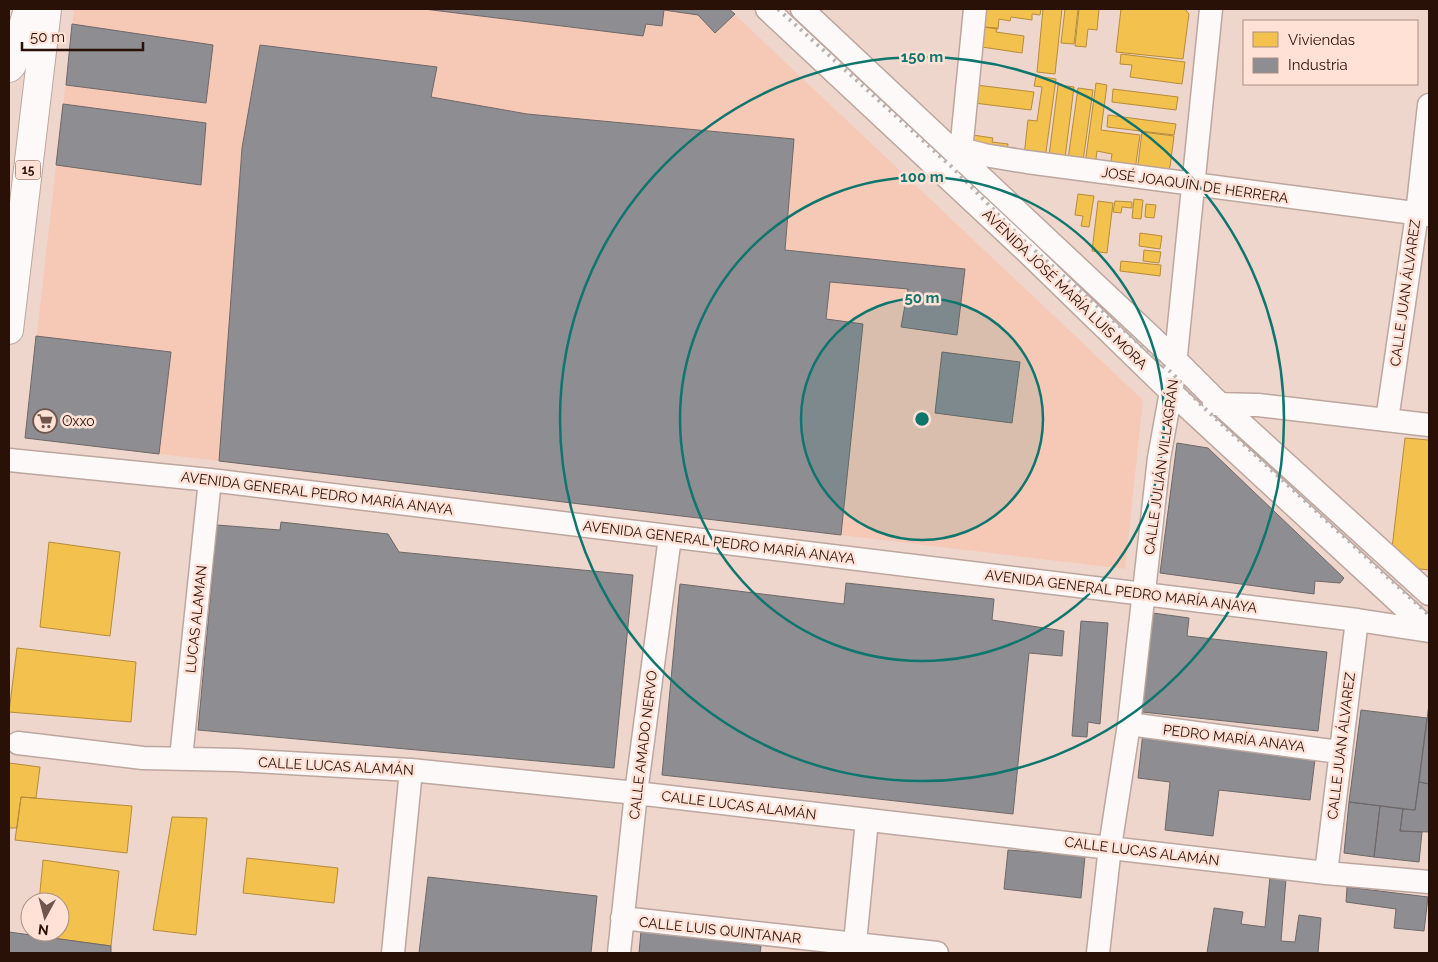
<svg xmlns="http://www.w3.org/2000/svg" width="1438" height="962" font-family="Raleway,sans-serif">
  <style>
    .built { fill: #f6c9b7 }
    .homes { fill: #f2c14e; stroke: #b68c39 }
    .industry { fill: #8d8d92; stroke: #6f6868 }
    .lines { fill: none; stroke-linecap: round; stroke-linejoin: round }
    .minor-casing { stroke: #bca69d; stroke-width: 25 }
    .highway-casing { stroke: #bca69d; stroke-width: 30 }
    .minor { stroke: #fcf9f8; stroke-width: 22 }
    .highway { stroke: #fcf9f8; stroke-width: 28 }
    .rail { stroke: #bab3b1; stroke-width: 4; stroke-dasharray: 2.5 5; stroke-linecap: butt }
    .ring { fill: none; stroke: #0f766e; stroke-width: 2.5 }
    .labels { text-anchor: middle; stroke-width: 5; stroke-linejoin: round; paint-order: stroke }
    .shield { fill: #ffe1d6; stroke: #6a4f45; stroke-width: 1 }
    .shield-label { font-size: 12px; font-weight: bold; fill: #2a1107 }
    .street-label { font-size: 14px; fill: #2a1107; stroke: #ffe1d6 }
    .poi-label { font-size: 14px; fill: #2a1107; stroke: #ffe1d6; text-anchor: start }
    .centre { fill: #0f766e; stroke: #ffe1d6; stroke-width: 2.5 }
    .ring-label { font-size: 15px; text-anchor: middle; font-weight: bold; fill: #0f766e; stroke: #ffe1d6; stroke-width: 5; stroke-linejoin: round; paint-order: stroke }
  </style>
  <rect width="100%" height="100%" fill="#eed6cd"/>
  <!-- built -->
  <path class="built" d="M74 9H729L1143 400 1125 569 25 438Z"/>
  <!-- homes -->
  <path class="homes" d="M985 9H1041L1040 15 1032 14V20L1011 17 1010 21 999 19 998 29 983 27Z
    M1043 9H1062L1055 74 1037 72Z
    M1065 9H1078L1074 44 1061 43Z
    M1079 9H1099L1097 30 1088 29 1086 47 1075 46Z
    M1121 9H1185L1189 14 1183 59 1116 52Z
    M984 27 997 28 996 32 1024 36 1022 53 982 47Z
    M1121 54 1185 62 1182 84 1130 77 1132 65 1120 64Z
    M1036 76 1056 79 1045 159 1024 156 1028 120 1037 121 1042 87 1034 86Z
    M1096 83 1107 85 1101 130 1140 135 1135 170 1110 167 1112 154 1097 151 1095 166 1085 164Z
    M976 85 1034 92 1031 110 974 103Z
    M1058 85 1074 87 1065 158 1049 156Z
    M1078 88 1093 90 1083 161 1068 159Z
    M1113 89 1178 97 1176 110 1112 102Z
    M1108 115 1176 124 1174 135 1107 127Z
    M1142 132 1174 136 1170 167 1163 174 1137 172Z
    M973 135 993 138 992 142 1008 144 1007 150 972 147Z
    M1078 194 1094 196 1089 227 1081 226 1083 216 1075 215Z
    M1134 199 1143 200 1141 219 1132 218Z
    M1098 201 1113 203 1107 253 1092 251Z
    M1115 201 1132 202V208L1122 207 1121 213 1113 212Z
    M1146 204 1156 205 1154 218 1145 217Z
    M1140 233 1162 236 1160 249 1139 246Z
    M1144 250 1161 252 1159 263 1143 261Z
    M1121 261 1161 265 1160 276 1120 271Z
    M1405 438 1429 440V570L1412 568 1392 548Z
    M49 542 120 552 110 636 40 627Z
    M17 648 136 662 131 722 9 712Z
    M9 763 40 767 36 798 21 797 17 828H9Z
    M21 797 132 806 127 853 15 840Z
    M172 817 207 818 196 935 153 930Z
    M247 858 338 868 334 903 243 893Z
    M43 860 119 871 111 946 35 936V932H60V902H39Z"/>
  <!-- industry -->
  <path class="industry" d="M424 9H729L735 14 715 33 698 15 664 10 662 26 646 24 643 36Z
    M72 24 213 45 206 103 66 85Z
    M260 45 437 67 431 97 527 114 794 139 785 250 965 269 957 335 901 327 908 289 830 282 826 319 863 324 841 535 219 461 242 148Z
    M63 104 206 123 201 185 56 165Z
    M36 336 171 352 159 454 25 438Z
    M942 352 1020 362 1012 423 935 413Z
    M1177 443 1208 448 1344 578 1340 583 1315 581 1314 594 1160 573Z
    M281 522 388 534 399 552 633 575 614 768 198 730 217 525 280 530Z
    M846 583 994 599 992 620 1064 631 1062 656 1029 653 1013 814 662 775 680 584 844 604Z
    M1153 613 1189 618 1187 636 1327 652 1318 731 1142 712Z
    M1081 621 1108 623 1100 724 1088 722 1087 737 1072 736Z
    M1429 704V784L1419 782Z
    M1361 710 1427 718 1415 810 1349 802Z
    M1143 732 1316 751 1310 800 1219 790 1213 836 1165 830 1170 782 1138 778Z
    M1419 782 1429 784V832L1400 831 1403 809 1415 810Z
    M1349 802 1380 806 1374 857 1344 853Z
    M1380 806 1403 809 1400 831 1422 832 1419 862 1374 857Z
    M1008 850 1085 856 1081 898 1004 889Z
    M428 877 597 896 591 953H419Z
    M1270 877 1286 879 1281 941 1295 942 1299 915 1321 918 1318 953H1207L1214 908 1243 912 1241 924 1265 927Z
    M1347 887 1428 897 1424 931 1394 928 1396 909 1346 902Z
    M641 931 761 946 760 953H639Z
    M9 932 111 946V953H9Z"/>
  <g class="lines">
    <!-- minor casing -->
    <g class="minor-casing">
      <path id="minor" d="M767 9 1028 253 1171 392 1429 630
        M802 9 1175 359 1219 403 1429 594
        M961 149 984 155 1027 162 1429 215
        M956 161 962 141 975 9
        M1214 404 1258 405 1429 425
        M1387 420 1417 214 1429 105
        M9 460 210 480 1357 620 1429 631
        M1129 724 1339 752
        M18 743 143 758 236 760 411 770 636 793 1326 873 1429 882
        M181 758 210 480
        M1326 873 1357 620
        M622 918 937 953
        M393 953 411 770
        M619 953 636 793 670 537
        M854 953 867 820
        M1098 953 1110 847 1129 724 1159 458 1174 375 1211 9"/>
    </g>
    <!-- highway casing -->
    <g class="highway-casing">
      <path id="highway" d="M9 68 12 65 28 9
        M9 330 47 9"/>
    </g>
    <!-- minor -->
    <use href="#minor" class="minor"/>
    <!-- highway -->
    <use href="#highway" class="highway"/>
    <!-- rail -->
    <path class="rail" d="M778 9 952 167 1022 239 1174 375 1201 405 1429 615"/>
  </g>
  <!-- distance rings -->
  <circle cx="922" cy="419" r="121" fill="#0f766e" fill-opacity=".12"/>
  <g class="ring">
    <circle cx="922" cy="419" r="121"/>
    <circle cx="922" cy="419" r="242"/>
    <circle cx="922" cy="419" r="362"/>
  </g>
  <!-- icons -->
  <defs>
    <g id="supermarket-ring" transform="scale(1.25)"><circle r="9.5" fill="#ffe1d6" stroke="#6f564c" stroke-width="1.5"/><path d="M-6-5.5h2.5l.6 2H6L4.5 2H-2.5L-4.4-4H-6ZM-1.5 3.2a1.3 1.3 0 1 0 .1 0ZM3 3.2a1.3 1.3 0 1 0 .1 0Z" fill="#6f564c"/></g>
  </defs>
  <g fill-rule="evenodd">
    <use href="#supermarket-ring" x="45" y="421"/>
  </g>
  <g class="labels">
    <!-- shield labels -->
    <rect class="shield" x="15.5" y="160.5" width="25" height="19" rx="4"/>
    <g class="shield-label">
      <text x="28" y="174">15</text>
    </g>
    <!-- street labels -->
    <g class="street-label">
      <text transform="translate(1195 185) rotate(8)" y="5">JOSÉ JOAQUÍN DE HERRERA</text>
      <text transform="translate(1065 289) rotate(44)" y="5">AVENIDA JOSÉ MARÍA LUIS MORA</text>
      <text transform="translate(1405 293) rotate(-82)" y="5">CALLE JUAN ÁLVAREZ</text>
      <text transform="translate(1161 467) rotate(-82)" y="5">CALLE JULIÁN VILLAGRÁN</text>
      <text transform="translate(317 493) rotate(7)" y="5">AVENIDA GENERAL PEDRO MARÍA ANAYA</text>
      <text transform="translate(719 542) rotate(7)" y="5">AVENIDA GENERAL PEDRO MARÍA ANAYA</text>
      <text transform="translate(1121 591) rotate(7)" y="5">AVENIDA GENERAL PEDRO MARÍA ANAYA</text>
      <text transform="translate(196 619) rotate(-84)" y="5">LUCAS ALAMAN</text>
      <text transform="translate(1234 738) rotate(7)" y="5">PEDRO MARÍA ANAYA</text>
      <text transform="translate(643 745) rotate(-83)" y="5">CALLE AMADO NERVO</text>
      <text transform="translate(1341 746) rotate(-83)" y="5">CALLE JUAN ÁLVAREZ</text>
      <text transform="translate(336 766) rotate(3)" y="5">CALLE LUCAS ALAMÁN</text>
      <text transform="translate(739 805) rotate(7)" y="5">CALLE LUCAS ALAMÁN</text>
      <text transform="translate(1142 851) rotate(7)" y="5">CALLE LUCAS ALAMÁN</text>
      <text transform="translate(720 930) rotate(6)" y="5">CALLE LUIS QUINTANAR</text>
    </g>
    <!-- poi labels -->
    <g class="poi-label">
      <text x="62" y="426">Oxxo</text>
    </g>
  </g>
  <circle cx="922" cy="419" r="8" class="centre"/>
  <g class="ring-label">
    <text x="922" y="62">150 m</text>
    <text x="922" y="182">100 m</text>
    <text x="922" y="303">50 m</text>
  </g>
  <!-- border -->
  <rect width="1438" height="962" fill="none" stroke="#2a1107" stroke-width="20"/>
  <!-- legend -->
  <rect x="1243" y="20" width="175" height="65" fill="#ffe1d6" stroke="#aa8e83"/>
  <rect x="1253" y="32" width="25" height="15" fill="#f2c14e" stroke="#aa8e83"/>
  <text x="1288" y="45" font-size="15" fill="#2a1107">Viviendas</text>
  <rect x="1253" y="58" width="25" height="15" fill="#8d8d92" stroke="#aa8e83"/>
  <text x="1288" y="70" font-size="15" fill="#2a1107">Industria</text>
  <!-- north arrow -->
  <g transform="translate(45 917) rotate(187)"><circle r="24" fill="#ffe1d6" stroke="#aa8e83"/>
  <path d="M0-4L9 19L0 12L-9 19Z" fill="#6f564c"/>
  <text y="-8" font-size="14" font-weight="bold" text-anchor="middle" fill="#2a1107">N</text>
  </g>
  <!-- scale -->
  <path d="M22 42v8h121v-8" fill="none" stroke="#2a1107" stroke-width="2.5"/>
  <text x="30" y="42" font-size="15" fill="#2a1107" stroke="#ffe1d6" stroke-width="4" paint-order="stroke">50 m</text>
</svg>
